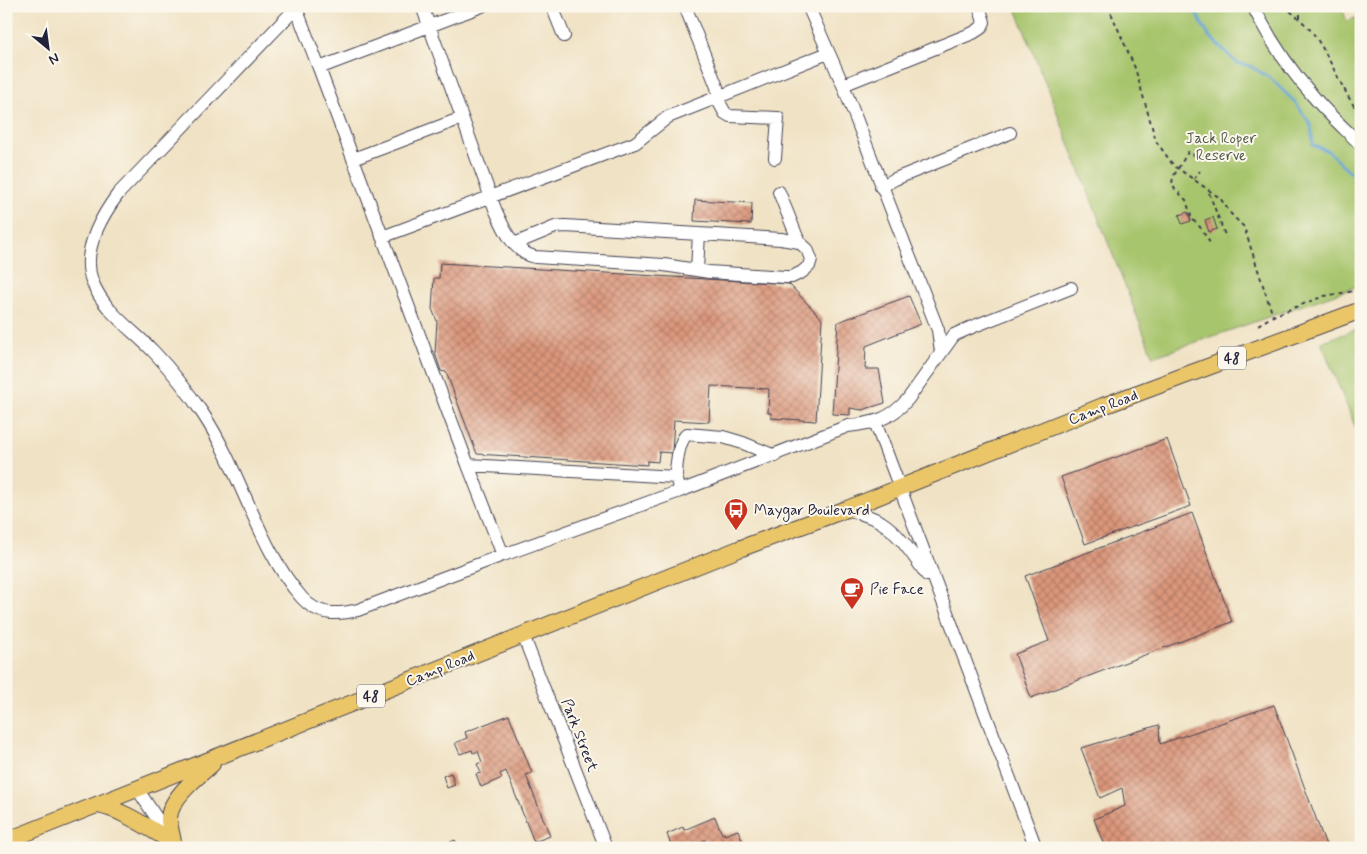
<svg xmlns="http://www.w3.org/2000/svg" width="1367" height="854" font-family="Mynerve,sans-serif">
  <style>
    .green { fill: #a7c56c; stroke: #647454 }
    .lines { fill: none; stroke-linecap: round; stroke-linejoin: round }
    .stream { stroke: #5fa1d2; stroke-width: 3 }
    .building { fill: url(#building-cross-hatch) }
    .minor-casing { stroke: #413f50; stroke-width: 14 }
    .major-casing { stroke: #413f50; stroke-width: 18 }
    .path { stroke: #413f50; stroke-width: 2; stroke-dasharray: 4 4; stroke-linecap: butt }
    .minor { stroke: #fff; stroke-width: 12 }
    .major { stroke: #ebc669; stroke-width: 16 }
    .labels { text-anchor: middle; stroke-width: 4; stroke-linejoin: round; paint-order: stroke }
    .shield { fill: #fbf7ec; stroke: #636270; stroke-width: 1 }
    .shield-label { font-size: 14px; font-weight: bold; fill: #22223b }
    .park-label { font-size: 15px; fill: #515b4c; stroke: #fbf7ec }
    .street-label { font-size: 15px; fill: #22223b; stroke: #fbf7ec }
    .poi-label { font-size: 15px; fill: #22223b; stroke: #fbf7ec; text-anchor: start }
  </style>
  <defs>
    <pattern id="building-cross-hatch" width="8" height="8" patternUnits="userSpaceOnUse" patternTransform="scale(1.25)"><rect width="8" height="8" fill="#dc977b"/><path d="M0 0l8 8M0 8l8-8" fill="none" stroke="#b27b66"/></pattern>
  </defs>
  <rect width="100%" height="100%" fill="#fbf7ec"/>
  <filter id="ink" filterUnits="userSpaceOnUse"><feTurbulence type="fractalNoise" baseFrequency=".02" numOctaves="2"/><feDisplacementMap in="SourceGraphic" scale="10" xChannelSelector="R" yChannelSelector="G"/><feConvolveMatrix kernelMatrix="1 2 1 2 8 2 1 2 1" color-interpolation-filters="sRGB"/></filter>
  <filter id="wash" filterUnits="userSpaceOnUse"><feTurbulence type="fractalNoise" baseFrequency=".0096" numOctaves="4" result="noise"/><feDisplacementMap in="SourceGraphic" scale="20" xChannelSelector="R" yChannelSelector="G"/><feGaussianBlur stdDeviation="1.12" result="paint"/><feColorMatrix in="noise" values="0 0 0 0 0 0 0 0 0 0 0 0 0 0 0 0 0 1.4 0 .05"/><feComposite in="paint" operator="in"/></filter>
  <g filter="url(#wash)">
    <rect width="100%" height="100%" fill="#f0e2c4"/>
    <!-- green -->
    <path class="green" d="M1015 6H1341L1347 21 1361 16V285L1153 357Z
      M1361 328V441L1321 342Z"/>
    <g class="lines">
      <!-- stream -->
      <path class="stream" d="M1192 6 1209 36 1237 63 1250 66 1270 78 1295 102 1311 125 1313 145 1328 151 1348 170 1361 178"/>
    </g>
    <g id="blocks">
      <!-- building -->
      <path class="building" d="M695 200 752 203 751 224 694 221Z
        M1188 212 1191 221 1182 224 1179 215Z
        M1213 217 1217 229 1209 232 1205 220Z
        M440 263 789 284 822 319 816 421 771 418V413H768L769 389 711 386 709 422 674 420 672 453 659 452 658 462 647 461V465L477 454 446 372 441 371 435 353 437 321 432 309 434 278H439Z
        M909 296 921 324 866 346 865 369H879L885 403 862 410 850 408V415L832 414 838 322Z
        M1167 439 1191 506 1085 544 1061 477Z
        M1192 513 1232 622 1031 698 1015 654 1049 641 1025 576Z
        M1274 705 1327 848H1105L1094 819 1125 806 1122 788 1100 798 1081 748 1159 725 1160 744Z
        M509 715 532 773 526 775 550 836 534 842 506 771 500 774 502 778 481 787 476 774 481 773 477 764 482 762 478 751 473 753 472 750 460 754 455 743 467 738 465 732Z
        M451 773 455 785 447 788 443 776Z
        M715 817 722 834 724 833 725 835 738 830 745 847 708 848 705 840 691 846V848H672L667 834 683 827 684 830Z
        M455 840 458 848H437Z"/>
    </g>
  </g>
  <g filter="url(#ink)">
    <use href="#blocks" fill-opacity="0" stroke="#413f50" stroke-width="1"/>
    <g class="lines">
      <!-- minor casing -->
      <g class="minor-casing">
        <path id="minor" d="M298 6 296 8 319 68 482 6
          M422 6 495 209C504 229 513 252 535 257L664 265 709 272 785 277H792L802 272 809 266 811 259 807 249 799 242 779 192
          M552 6 564 36
          M685 6 717 87 720 104 725 113 730 116 778 118 775 158
          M808 6 843 85 938 330 941 352
          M1253 6C1269 38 1289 69 1313 96 1327 113 1345 129 1361 145
          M296 8 118 194C101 217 81 251 92 281 104 312 132 329 154 352 172 371 189 393 203 414 241 471 258 548 302 598 318 616 337 615 358 610L503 555
          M319 68 468 465 676 477 680 491 848 426C874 423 890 420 908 399L954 335 972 327 1071 288
          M843 85 973 33 981 28 984 22 979 6
          M353 159 462 118
          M881 187 895 179 1010 133
          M382 237 635 143 668 117 828 53
          M514 244 555 227 565 226 781 239 799 242
          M697 270 699 234
          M875 422 1036 848
          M468 465 503 555 680 491
          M676 477C676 466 678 442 687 434L723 437 743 443 775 456
          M847 509C858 513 871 516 881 522 899 533 915 558 927 575
          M523 635 606 848
          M138 790 171 840"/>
      </g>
      <!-- major casing -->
      <g class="major-casing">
        <path id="major" d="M98 805C126 811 149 829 173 842
          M6 841 739 549 847 509 1103 406 1361 310
          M173 842C172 835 169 826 169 819 169 799 198 776 212 764"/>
      </g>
      <!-- path -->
      <path class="path" d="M1108 6 1135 68 1156 141 1173 165 1220 198 1231 214 1244 227 1273 316
        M1284 6C1296 16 1309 26 1317 39 1333 64 1343 92 1361 116
        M1300 6V19
        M1196 156 1188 152 1173 177 1172 184 1174 188 1186 200 1192 219 1200 227 1210 243
        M1194 179 1200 171
        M1209 193 1226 238
        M1258 325 1273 316 1324 296 1361 290
        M1359 353 1361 363"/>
      <!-- minor -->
      <use href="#minor" class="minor"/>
      <!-- major -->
      <use href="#major" class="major"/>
    </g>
  </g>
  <!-- icons -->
  <defs>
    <g id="bus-pin" transform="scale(1.25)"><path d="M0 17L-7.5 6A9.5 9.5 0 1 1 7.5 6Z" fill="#c8321e" stroke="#fbf7ec"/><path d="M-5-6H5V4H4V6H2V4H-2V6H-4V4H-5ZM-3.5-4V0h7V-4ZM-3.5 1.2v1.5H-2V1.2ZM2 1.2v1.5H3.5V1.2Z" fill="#fff"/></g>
    <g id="cafe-pin" transform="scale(1.25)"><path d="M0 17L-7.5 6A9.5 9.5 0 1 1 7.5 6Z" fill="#c8321e" stroke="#fbf7ec"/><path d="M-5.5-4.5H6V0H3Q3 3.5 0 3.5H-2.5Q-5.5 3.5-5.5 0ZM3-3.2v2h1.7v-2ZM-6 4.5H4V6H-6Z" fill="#fff"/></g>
  </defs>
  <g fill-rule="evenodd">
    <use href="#bus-pin" x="736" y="510"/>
    <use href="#cafe-pin" x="852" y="589"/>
  </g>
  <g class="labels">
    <!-- shield labels -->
    <g class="shield">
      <rect x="1218" y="346.5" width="28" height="23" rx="4"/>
      <rect x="357" y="684.5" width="28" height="23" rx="4"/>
    </g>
    <g class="shield-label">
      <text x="1232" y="363">48</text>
      <text x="371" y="701">48</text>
    </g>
    <!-- park labels -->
    <g class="park-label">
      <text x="1221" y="143">Jack Roper<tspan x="1221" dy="17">Reserve</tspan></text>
    </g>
    <!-- street labels -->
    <g class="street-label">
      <text transform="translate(1103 407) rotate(-21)" y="5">Camp Road</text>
      <text transform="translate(440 668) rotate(-22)" y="5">Camp Road</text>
      <text transform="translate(580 735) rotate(69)" y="5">Park Street</text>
    </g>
    <!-- poi labels -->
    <g class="poi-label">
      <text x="754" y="515">Maygar Boulevard</text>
      <text x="870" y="594">Pie Face</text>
    </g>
  </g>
  <!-- margin -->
  <rect width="1367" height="854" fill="none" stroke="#fbf7ec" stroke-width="25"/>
  <!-- north arrow -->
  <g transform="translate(48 48) rotate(151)" stroke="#fbf7ec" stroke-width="4" paint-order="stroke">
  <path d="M0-4L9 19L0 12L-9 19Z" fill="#22223b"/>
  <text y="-8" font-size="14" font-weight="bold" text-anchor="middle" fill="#22223b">N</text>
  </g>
</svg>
